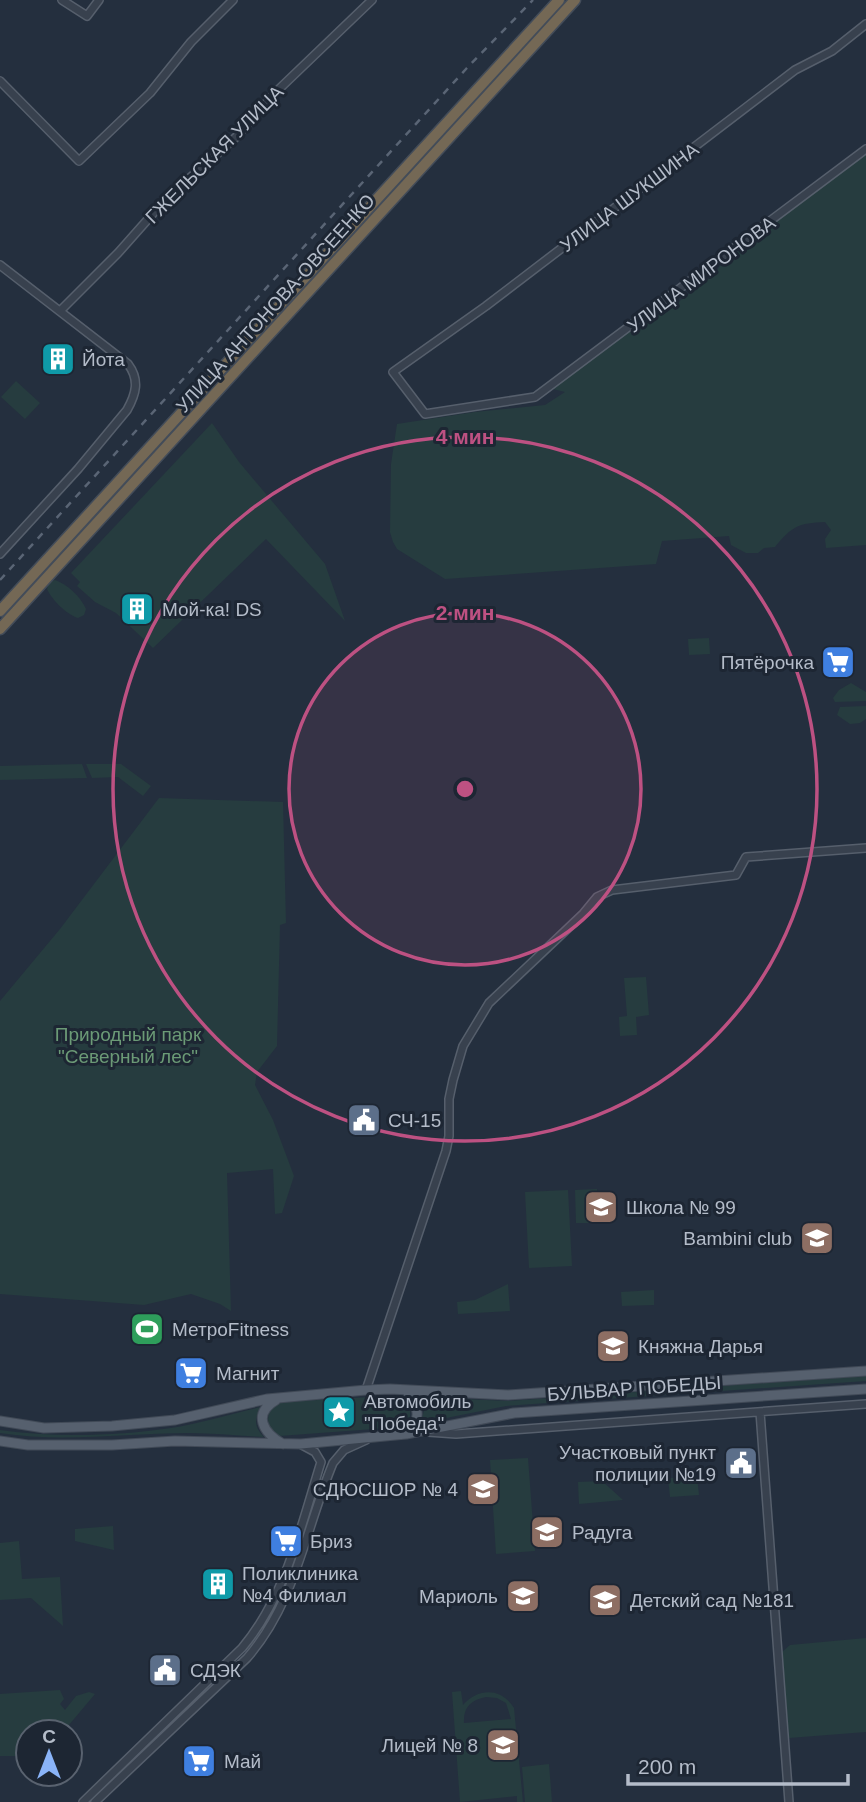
<svg xmlns="http://www.w3.org/2000/svg" width="866" height="1802" font-family="Helvetica,sans-serif">
  <style>
    .green { fill: #263c3f; fill-rule: evenodd }
    .lines { fill: none; stroke-linecap: round; stroke-linejoin: round }
    .minor-casing { stroke: #565f6c; stroke-width: 10 }
    .major-casing { stroke: #414a57; stroke-width: 11 }
    .highway-casing { stroke: #434c59; stroke-width: 13 }
    .minor { stroke: #38414e; stroke-width: 7 }
    .major { stroke: #56606e; stroke-width: 9 }
    .highway { stroke: #746855; stroke-width: 10 }
    .rail { stroke: #5a6575; stroke-width: 2.5; stroke-dasharray: 7 7; stroke-linecap: butt }
    .ring { fill: none; stroke: #bd5182; stroke-width: 3.5 }
    .labels { text-anchor: middle; stroke-width: 6; stroke-linejoin: round; paint-order: stroke }
    .street-label { font-size: 19px; fill: #b4bcc9; stroke: #1d2633 }
    .poi-label { font-size: 19px; fill: #b4bcc9; stroke: #1d2633; text-anchor: start }
    .park-label { font-size: 19px; fill: #6b9a76; stroke: #1d2633 }
    .centre { fill: #bd5182; stroke: #1d2633; stroke-width: 3.5 }
    .ring-label { font-size: 21px; text-anchor: middle; font-weight: bold; fill: #bd5182; stroke: #1d2633; stroke-width: 6; stroke-linejoin: round; paint-order: stroke }
  </style>
  <rect width="100%" height="100%" fill="#242f3e"/>
  <!-- green -->
  <path class="green" d="M866 149V545L826 548 825 539 831 530 825 522C799 523 792 526 775 547L764 548 758 553H746L731 545 729 536 662 541 656 564 445 579 397 549 393 542 390 532 391 464 397 424 475 412 545 405 565 392 549 388 653 310 669 309 714 275 728 253Z
    M16 381 40 403 25 419 1 397Z
    M212 423 239 462 325 564 345 621 266 539 153 648 116 613 95 602 77 586 80 582 71 573Z
    M55 580C67 584 81 597 86 609L84 615 78 618C66 614 52 600 47 589L49 582Z
    M709 638 710 654 689 655 688 639Z
    M851 683 866 692V701L835 702 833 698 839 690Z
    M866 706V719L860 723 850 724 837 715 840 707Z
    M82 764 87 778 0 780V766Z
    M86 764H121L151 786 143 796 118 777 92 778Z
    M159 798 283 802 286 923 280 925 277 1046 257 1072 255 1085 273 1120 294 1176 282 1213 275 1214 273 1169 227 1173 231 1311 220 1304 191 1294 144 1305 0 1294V1001L60 929Z
    M646 977 649 1015 636 1017 637 1035 620 1036 619 1017 627 1016 624 978Z
    M597 1189 598 1223H576L575 1190Z
    M568 1190 572 1266 529 1268 525 1192Z
    M508 1284 510 1311 458 1314 457 1302 475 1300Z
    M654 1290V1305L622 1306 621 1292Z
    M866 1376V1381L506 1406 421 1423 425 1406 419 1397 508 1401Z
    M389 1396C408 1396 413 1405 409 1422L401 1427 279 1436C263 1425 265 1410 282 1402Z
    M261 1407C254 1419 254 1427 264 1437 239 1436 214 1433 189 1433 125 1433 63 1443 0 1433V1430C54 1438 117 1436 171 1428 201 1423 231 1414 261 1407Z
    M528 1458 535 1551 496 1554 490 1460Z
    M697 1476 699 1495 670 1497 668 1478Z
    M602 1481 623 1500 579 1504 578 1482Z
    M113 1526 114 1550 75 1541V1529Z
    M19 1541 22 1579 60 1577 63 1626 31 1598 0 1600V1543Z
    M866 1638V1732L789 1738 782 1652 790 1645Z
    M60 1690 64 1699 60 1704 65 1710 76 1696 89 1692 95 1694 63 1732H28V1756H0V1694Z
    M461 1691 463 1705C478 1688 501 1687 514 1708L523 1802H517V1796L460 1802 452 1692ZM486 1697 497 1698 506 1703 511 1719 464 1723C463 1707 471 1700 486 1697Z
    M549 1764 552 1802H525L522 1767Z"/>
  <g class="lines">
    <!-- minor casing -->
    <g class="minor-casing">
      <path id="minor" d="M62 0 87 16 99 0
        M866 24 832 51 795 70 486 306 393 372 425 414 535 397 866 149
        M0 81 79 161 150 93 191 42 233 0
        M0 265 128 364C140 380 136 394 127 410L78 469 0 554
        M60 311 118 253 165 200 236 137 277 91 372 0
        M366 1390 446 1151 449 1136V1099L453 1080 463 1046 489 1003 583 914 597 897 612 890 736 875 746 857 866 848
        M760 1412 789 1802
        M428 1432 456 1434 866 1404
        M83 1802 242 1648C286 1596 301 1526 321 1462L315 1452 302 1445
        M95 1802 247 1658C296 1602 305 1530 333 1463L344 1450 366 1440"/>
    </g>
    <!-- major casing -->
    <g class="major-casing">
      <path id="major" d="M406 1390C418 1406 423 1419 407 1434
        M276 1400C252 1414 263 1433 283 1444
        M0 1421 44 1428 112 1426 175 1420 267 1399 366 1390 390 1389 508 1395 866 1371
        M0 1441 28 1445H112L175 1441 301 1444 406 1434 514 1413 866 1389"/>
    </g>
    <!-- highway casing -->
    <g class="highway-casing">
      <path id="highway" d="M0 611 559 0
        M0 629 575 0"/>
    </g>
    <!-- minor -->
    <use href="#minor" class="minor"/>
    <!-- major -->
    <use href="#major" class="major"/>
    <!-- highway -->
    <use href="#highway" class="highway"/>
    <!-- rail -->
    <path class="rail" d="M0 580 466 69 533 0"/>
  </g>
  <!-- distance rings -->
  <circle cx="465" cy="789" r="176" fill="#bd5182" fill-opacity=".12"/>
  <g class="ring">
    <circle cx="465" cy="789" r="176"/>
    <circle cx="465" cy="789" r="352"/>
  </g>
  <!-- icons -->
  <defs>
    <g id="building-square" transform="scale(1.75)"><rect x="-9" y="-9" width="18" height="18" rx="4" fill="#0f9aa8" stroke="#1d2633"/><path d="M-4-6H4V6H1V3H-1V6H-4ZM-2.5-4.3h1.7v1.8h-1.7ZM.8-4.3h1.7v1.8H.8ZM-2.5-1h1.7V.8h-1.7ZM.8-1h1.7V.8H.8Z" fill="#fff"/></g>
    <g id="supermarket-square" transform="scale(1.75)"><rect x="-9" y="-9" width="18" height="18" rx="4" fill="#3f7fe0" stroke="#1d2633"/><path d="M-6-5.5h2.5l.6 2H6L4.5 2H-2.5L-4.4-4H-6ZM-1.5 3.2a1.3 1.3 0 1 0 .1 0ZM3 3.2a1.3 1.3 0 1 0 .1 0Z" fill="#fff"/></g>
    <g id="civic-square" transform="scale(1.75)"><rect x="-9" y="-9" width="18" height="18" rx="4" fill="#5c6f8a" stroke="#1d2633"/><path d="M-.6-6.5H3V-4.5H.6V-3L4-1V1h2V6H-6V1h2V-1L-.6-3ZM-1.2 2.5V6h2.4V2.5Z" fill="#fff"/></g>
    <g id="school-square" transform="scale(1.75)"><rect x="-9" y="-9" width="18" height="18" rx="4" fill="#8d6e63" stroke="#1d2633"/><path d="M0-5L7-2L0 1L-7-2ZM-4 1L0 2.5L4 1V4Q0 6-4 4Z" fill="#fff"/></g>
    <g id="stadium-square" transform="scale(1.75)"><rect x="-9" y="-9" width="18" height="18" rx="4" fill="#2e9e5b" stroke="#1d2633"/><path d="M0-5a6.5 5 0 1 0 0 10a6.5 5 0 1 0 0-10ZM-3.5-1.8h7v3.6h-7Z" fill="#fff"/></g>
    <g id="university-square" transform="scale(1.75)"><rect x="-9" y="-9" width="18" height="18" rx="4" fill="#8d6e63" stroke="#1d2633"/><path d="M0-5L7-2L0 1L-7-2ZM-4 1L0 2.5L4 1V4Q0 6-4 4Z" fill="#fff"/></g>
    <g id="sight-square" transform="scale(1.75)"><rect x="-9" y="-9" width="18" height="18" rx="4" fill="#0f9aa8" stroke="#1d2633"/><path d="M0-6L1.8-2.2L6-1.7L2.9 1.2L3.7 5.4L0 3.3L-3.7 5.4L-2.9 1.2L-6-1.7L-1.8-2.2Z" fill="#fff"/></g>
  </defs>
  <g fill-rule="evenodd">
    <use href="#building-square" x="58" y="359"/>
    <use href="#building-square" x="137" y="609"/>
    <use href="#supermarket-square" x="838" y="662"/>
    <use href="#civic-square" x="364" y="1120"/>
    <use href="#school-square" x="601" y="1207"/>
    <use href="#school-square" x="817" y="1238"/>
    <use href="#stadium-square" x="147" y="1329"/>
    <use href="#university-square" x="613" y="1346"/>
    <use href="#supermarket-square" x="191" y="1373"/>
    <use href="#sight-square" x="339" y="1412"/>
    <use href="#civic-square" x="741" y="1463"/>
    <use href="#school-square" x="483" y="1489"/>
    <use href="#school-square" x="547" y="1532"/>
    <use href="#supermarket-square" x="286" y="1541"/>
    <use href="#building-square" x="218" y="1584"/>
    <use href="#school-square" x="523" y="1596"/>
    <use href="#school-square" x="605" y="1600"/>
    <use href="#civic-square" x="165" y="1670"/>
    <use href="#school-square" x="503" y="1745"/>
    <use href="#supermarket-square" x="199" y="1761"/>
  </g>
  <g class="labels">
    <!-- street labels -->
    <g class="street-label">
      <text transform="translate(214 154) rotate(-45)" y="7">ГЖЕЛЬСКАЯ УЛИЦА</text>
      <text transform="translate(629 197) rotate(-37)" y="7">УЛИЦА ШУКШИНА</text>
      <text transform="translate(701 274) rotate(-37)" y="7">УЛИЦА МИРОНОВА</text>
      <text transform="translate(275 303) rotate(-48)" y="7">УЛИЦА АНТОНОВА-ОВСЕЕНКО</text>
      <text transform="translate(634 1388) rotate(-4)" y="7">БУЛЬВАР ПОБЕДЫ</text>
    </g>
    <!-- poi labels -->
    <g class="poi-label">
      <text x="82" y="366">Йота</text>
      <text x="162" y="616">Мой-ка! DS</text>
      <text x="814" y="669" text-anchor="end">Пятёрочка</text>
      <text x="388" y="1127">СЧ-15</text>
      <text x="626" y="1214">Школа № 99</text>
      <text x="792" y="1245" text-anchor="end">Bambini club</text>
      <text x="172" y="1336">МетроFitness</text>
      <text x="638" y="1353">Княжна Дарья</text>
      <text x="216" y="1380">Магнит</text>
      <text x="364" y="1408">Автомобиль<tspan x="364" dy="22">"Победа"</tspan></text>
      <text x="716" y="1459" text-anchor="end">Участковый пункт<tspan x="716" dy="22">полиции №19</tspan></text>
      <text x="458" y="1496" text-anchor="end">СДЮСШОР № 4</text>
      <text x="572" y="1539">Радуга</text>
      <text x="310" y="1548">Бриз</text>
      <text x="242" y="1580">Поликлиника<tspan x="242" dy="22">№4 Филиал</tspan></text>
      <text x="498" y="1603" text-anchor="end">Мариоль</text>
      <text x="630" y="1607">Детский сад №181</text>
      <text x="190" y="1677">СДЭК</text>
      <text x="478" y="1752" text-anchor="end">Лицей № 8</text>
      <text x="224" y="1768">Май</text>
    </g>
    <!-- park labels -->
    <g class="park-label">
      <text x="128" y="1041">Природный парк<tspan x="128" dy="22">"Северный лес"</tspan></text>
    </g>
  </g>
  <circle cx="465" cy="789" r="10" class="centre"/>
  <g class="ring-label">
    <text x="465" y="444">4 мин</text>
    <text x="465" y="620">2 мин</text>
  </g>
  <!-- north arrow -->
  <g transform="translate(49 1753)"><circle r="33" fill="#1d2633" stroke="#59626f" stroke-width="2"/>
  <path d="M0-5L12 26L0 18L-12 26Z" fill="#8ab4f8"/>
  <text y="-10" font-size="19" font-weight="bold" text-anchor="middle" fill="#b4bcc9">С</text>
  </g>
  <!-- scale -->
  <path d="M628 1774v10h220v-10" fill="none" stroke="#b4bcc9" stroke-width="3.5"/>
  <text x="638" y="1774" font-size="21" fill="#b4bcc9" stroke="#1d2633" stroke-width="5" paint-order="stroke">200 m</text>
</svg>
